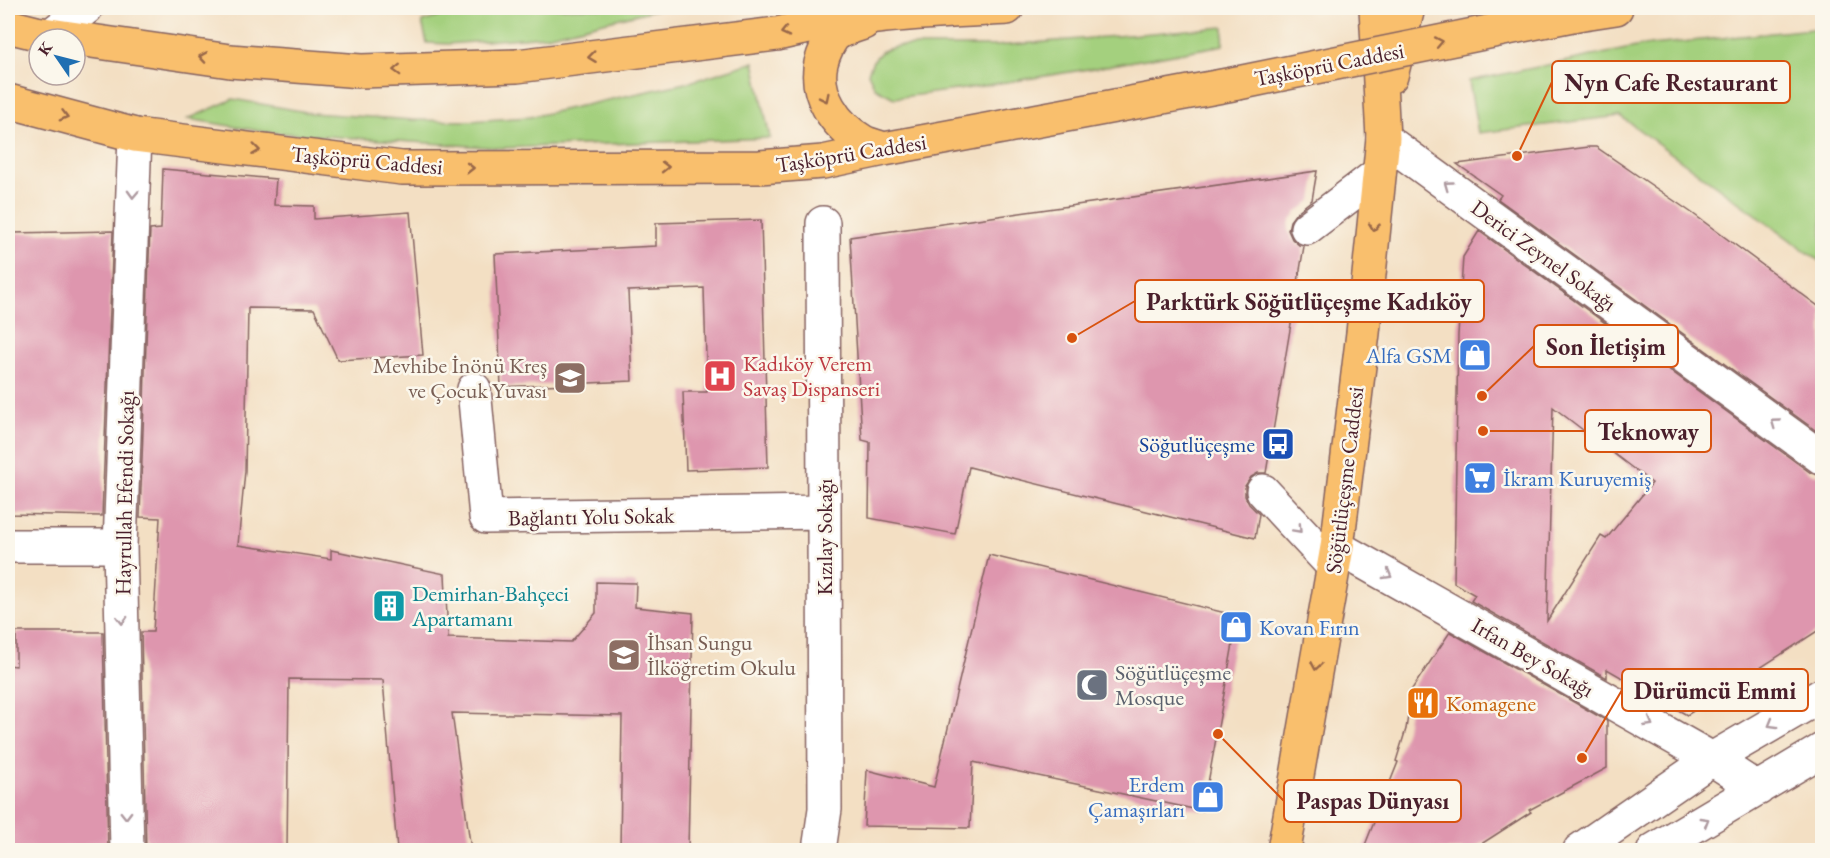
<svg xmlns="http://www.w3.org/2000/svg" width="1830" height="858" font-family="'EB Garamond',serif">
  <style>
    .green { fill: #a4d07e; stroke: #777854; stroke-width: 1.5 }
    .building { fill: #de96ae; fill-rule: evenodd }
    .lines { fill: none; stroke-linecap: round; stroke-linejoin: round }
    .minor-casing { stroke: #856260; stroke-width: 36 }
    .major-casing { stroke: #856260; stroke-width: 36 }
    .minor { stroke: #fff; stroke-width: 33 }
    .major { stroke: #f9bf6d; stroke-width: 33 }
    .major-bridge-casing { stroke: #856260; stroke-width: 36; stroke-linecap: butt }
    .major-bridge { stroke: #f9bf6d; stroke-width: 33 }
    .oneway { stroke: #996749 }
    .oneway2 { stroke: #ae9aa0 }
    .labels { text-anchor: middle; stroke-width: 5; stroke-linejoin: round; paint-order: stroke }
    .street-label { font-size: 22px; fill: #4a1f2b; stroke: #fbf7ec }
    .shop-label { font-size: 22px; fill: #366cbe; stroke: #fbf7ec; text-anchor: end }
    .health-label { font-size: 22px; fill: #be3a42; stroke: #fbf7ec; text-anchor: start }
    .education-label { font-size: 22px; fill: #785e54; stroke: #fbf7ec; text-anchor: end }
    .transit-label { font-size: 22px; fill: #164399; stroke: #fbf7ec; text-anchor: end }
    .culture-label { font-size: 22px; fill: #0d838f; stroke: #fbf7ec; text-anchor: start }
    .worship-label { font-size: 22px; fill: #5b616d; stroke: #fbf7ec; text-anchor: start }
    .food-label { font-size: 22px; fill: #c56008; stroke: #fbf7ec; text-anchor: start }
    .leader { fill: none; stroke: #d8530f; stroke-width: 2 }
    .callout-dot { fill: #d8530f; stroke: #fbf7ec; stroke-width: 2 }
    .callout { fill: #fbf7ec; stroke: #d8530f; stroke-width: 2 }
    .callout-label { font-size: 24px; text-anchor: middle; font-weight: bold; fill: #4a1f2b }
  </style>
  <rect width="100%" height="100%" fill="#fbf7ec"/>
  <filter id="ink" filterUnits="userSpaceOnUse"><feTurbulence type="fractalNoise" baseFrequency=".0167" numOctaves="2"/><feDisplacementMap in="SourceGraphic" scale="12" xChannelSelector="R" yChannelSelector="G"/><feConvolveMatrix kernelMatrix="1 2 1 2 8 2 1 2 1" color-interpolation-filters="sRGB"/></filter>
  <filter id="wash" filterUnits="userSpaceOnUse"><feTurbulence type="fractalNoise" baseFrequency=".008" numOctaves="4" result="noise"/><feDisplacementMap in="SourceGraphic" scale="24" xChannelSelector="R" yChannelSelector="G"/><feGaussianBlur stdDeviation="1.35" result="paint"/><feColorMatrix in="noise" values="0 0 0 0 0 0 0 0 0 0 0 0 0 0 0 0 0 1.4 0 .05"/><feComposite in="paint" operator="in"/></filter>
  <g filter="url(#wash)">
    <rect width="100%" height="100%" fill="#f3dfc3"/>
    <!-- green -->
    <path class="green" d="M467 8H662L546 36 448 44 427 43 422 22Z
      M1224 27 1223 45 1101 67 964 89 894 98 875 88 868 73 873 61 882 51 899 46H995Z
      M1822 28V263L1620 116 1478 133 1469 81 1641 46Z
      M754 62 770 138 500 148 266 132 188 119 233 99 312 113 413 120 469 121 530 117 690 82Z"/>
    <g id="blocks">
      <!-- building -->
      <path class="building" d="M1589 147H1596L1692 213 1822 309V435L1498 199 1501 195 1457 164Z
        M163 169 276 179 274 205 314 206V219L410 212 423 355 338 360 314 309 248 308 245 471 238 545 331 559V550L445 574 448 638 571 642 596 613V582L636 583 635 607 693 613 688 850H620L622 716 452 713 471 850H397L383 680 289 679 287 850H146L141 632H153L160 518 140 517 150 230 161 229Z
        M1317 171 1312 200 1296 213 1290 221 1288 230 1292 239 1299 245 1304 246 1266 473H1258L1251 477 1245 486V496L1249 504 1259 514 1255 538 969 467 955 534 869 518 870 442 862 440 850 237Z
        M761 220 768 467 686 470 683 392H707L704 288 628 291 632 381 501 387 495 254 656 246V223Z
        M113 231 102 516 8 514V254L13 253V233Z
        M1479 231 1811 473 1822 476V628L1687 715 1607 669V678L1471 601 1475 595 1454 583 1458 335 1463 257ZM1553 407 1652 483 1606 539 1601 536 1547 621Z
        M989 555 1238 616 1203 811 973 762 970 828 864 826 867 770 934 787Z
        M16 632H103L108 850H8V665L16 666Z
        M1450 632 1607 721V768L1529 810 1531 812 1472 850H1363L1398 762 1396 761 1406 729 1412 689Z"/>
    </g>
  </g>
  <g filter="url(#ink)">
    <use href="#blocks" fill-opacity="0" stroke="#856260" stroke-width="1.5"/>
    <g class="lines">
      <!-- minor casing -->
      <g class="minor-casing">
        <path id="minor" d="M51 35 86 8
          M1383 138 1822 458
          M1307 228 1379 173
          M474 389 486 517 824 512
          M1263 491 1333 566
          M8 546H120
          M1337 547 1712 759 1758 789
          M127 850 120 546 135 135
          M819 850 825 809 823 223
          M1580 850 1712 759 1822 695
          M1654 850 1822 750"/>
      </g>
      <!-- major casing -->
      <g class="major-casing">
        <path id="major" d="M1577 14 1616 8
          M863 23C855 26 843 29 836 34 830 38 823 55 821 63 814 94 835 125 862 141 868 145 877 146 884 149
          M8 26 36 33 230 61 361 71 517 66 777 34C853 15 930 12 1007 8
          M1391 76 1408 8
          M8 101 135 135 402 168 760 167 823 162 884 149 1238 83
          M1284 850 1337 547 1363 333 1383 138 1376 8"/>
      </g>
      <!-- minor -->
      <use href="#minor" class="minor"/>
      <!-- major -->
      <use href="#major" class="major"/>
      <!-- major-bridge casing -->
      <g class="major-bridge-casing">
        <path id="major-bridge" d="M1238 83 1577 14"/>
      </g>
      <!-- major-bridge -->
      <use href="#major-bridge" class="major-bridge"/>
    </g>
    <!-- one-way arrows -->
    <defs><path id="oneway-chevron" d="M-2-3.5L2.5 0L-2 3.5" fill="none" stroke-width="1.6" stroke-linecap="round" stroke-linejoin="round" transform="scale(1.5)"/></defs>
    <g class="oneway">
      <use href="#oneway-chevron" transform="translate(785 32) rotate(167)"/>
      <use href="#oneway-chevron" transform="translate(1439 42) rotate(-11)"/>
      <use href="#oneway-chevron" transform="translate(203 57) rotate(-171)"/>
      <use href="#oneway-chevron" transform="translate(592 57) rotate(173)"/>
      <use href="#oneway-chevron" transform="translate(397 70) rotate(178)"/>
      <use href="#oneway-chevron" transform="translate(825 98) rotate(64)"/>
      <use href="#oneway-chevron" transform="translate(64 116) rotate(15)"/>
      <use href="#oneway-chevron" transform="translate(256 150) rotate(7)"/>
      <use href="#oneway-chevron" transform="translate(665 167)"/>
      <use href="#oneway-chevron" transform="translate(470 168)"/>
      <use href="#oneway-chevron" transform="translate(1374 227) rotate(96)"/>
      <use href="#oneway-chevron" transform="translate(1316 666) rotate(100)"/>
    </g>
    <g class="oneway2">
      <use href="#oneway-chevron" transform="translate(1448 185) rotate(-144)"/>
      <use href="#oneway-chevron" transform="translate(133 194) rotate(92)"/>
      <use href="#oneway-chevron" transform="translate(1775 423) rotate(-144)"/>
      <use href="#oneway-chevron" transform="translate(1298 529) rotate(47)"/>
      <use href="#oneway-chevron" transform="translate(1388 575) rotate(30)"/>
      <use href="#oneway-chevron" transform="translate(122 620) rotate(89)"/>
      <use href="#oneway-chevron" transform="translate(1649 723) rotate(30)"/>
      <use href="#oneway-chevron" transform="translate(1772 724) rotate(150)"/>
      <use href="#oneway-chevron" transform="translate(126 815) rotate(89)"/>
      <use href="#oneway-chevron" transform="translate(1705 821) rotate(-31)"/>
    </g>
  </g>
  <!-- icons -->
  <defs>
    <g id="shop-square" transform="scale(1.725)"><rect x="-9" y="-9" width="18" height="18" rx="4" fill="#3f7fe0" stroke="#fbf7ec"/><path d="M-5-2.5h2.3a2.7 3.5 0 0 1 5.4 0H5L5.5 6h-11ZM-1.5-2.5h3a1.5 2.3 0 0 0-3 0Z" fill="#fff"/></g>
    <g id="hospital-square" transform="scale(1.725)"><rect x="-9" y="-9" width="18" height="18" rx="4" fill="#e0444e" stroke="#fbf7ec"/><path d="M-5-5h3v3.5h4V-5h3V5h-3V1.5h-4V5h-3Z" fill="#fff"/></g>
    <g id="school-square" transform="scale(1.725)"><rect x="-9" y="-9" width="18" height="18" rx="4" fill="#8d6e63" stroke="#fbf7ec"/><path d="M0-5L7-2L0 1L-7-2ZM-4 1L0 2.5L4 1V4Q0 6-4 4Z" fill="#fff"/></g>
    <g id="bus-square" transform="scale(1.725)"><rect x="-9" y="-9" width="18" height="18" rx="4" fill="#1a4fb4" stroke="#fbf7ec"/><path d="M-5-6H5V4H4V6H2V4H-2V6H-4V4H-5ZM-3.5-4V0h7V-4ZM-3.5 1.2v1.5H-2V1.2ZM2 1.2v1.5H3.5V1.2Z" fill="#fff"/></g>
    <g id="supermarket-square" transform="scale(1.725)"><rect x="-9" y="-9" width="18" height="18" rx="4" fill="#3f7fe0" stroke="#fbf7ec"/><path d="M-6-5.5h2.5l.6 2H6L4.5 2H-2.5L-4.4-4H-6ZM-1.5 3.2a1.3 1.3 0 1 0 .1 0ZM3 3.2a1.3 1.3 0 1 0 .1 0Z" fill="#fff"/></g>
    <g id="building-square" transform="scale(1.725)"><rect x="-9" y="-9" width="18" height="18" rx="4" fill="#0f9aa8" stroke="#fbf7ec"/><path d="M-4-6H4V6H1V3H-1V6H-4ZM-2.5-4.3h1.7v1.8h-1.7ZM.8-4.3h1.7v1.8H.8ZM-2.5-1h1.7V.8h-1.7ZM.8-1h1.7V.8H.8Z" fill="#fff"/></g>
    <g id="mosque-square" transform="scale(1.725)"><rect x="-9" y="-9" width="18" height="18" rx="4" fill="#6b7280" stroke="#fbf7ec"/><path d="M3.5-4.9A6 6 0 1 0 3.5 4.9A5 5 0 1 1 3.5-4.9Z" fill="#fff"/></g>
    <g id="restaurant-square" transform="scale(1.725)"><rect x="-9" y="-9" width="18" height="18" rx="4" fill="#e8710a" stroke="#fbf7ec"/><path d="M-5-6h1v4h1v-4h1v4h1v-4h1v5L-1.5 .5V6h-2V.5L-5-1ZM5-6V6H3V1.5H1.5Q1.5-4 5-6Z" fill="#fff"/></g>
  </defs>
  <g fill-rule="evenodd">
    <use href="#shop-square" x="1475" y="355"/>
    <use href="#hospital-square" x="720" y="376"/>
    <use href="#school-square" x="570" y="378"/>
    <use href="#bus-square" x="1278" y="444"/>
    <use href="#supermarket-square" x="1480" y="478"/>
    <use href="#building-square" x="389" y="606"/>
    <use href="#shop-square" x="1236" y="627"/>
    <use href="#school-square" x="624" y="655"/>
    <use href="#mosque-square" x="1092" y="685"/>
    <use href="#restaurant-square" x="1423" y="703"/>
    <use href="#shop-square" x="1208" y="797"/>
  </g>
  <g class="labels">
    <!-- street labels -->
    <g class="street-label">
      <text transform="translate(1329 64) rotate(-11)" y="8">Taşköprü Caddesi</text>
      <text transform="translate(851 153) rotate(-9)" y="8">Taşköprü Caddesi</text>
      <text transform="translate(367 160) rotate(5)" y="8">Taşköprü Caddesi</text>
      <text transform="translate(1544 255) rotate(36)" y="8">Derici Zeynel Sokağı</text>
      <text transform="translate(1344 480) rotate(-83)" y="8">Söğütlüçeşme Caddesi</text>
      <text transform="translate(124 493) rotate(-89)" y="8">Hayrullah Efendi Sokağı</text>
      <text transform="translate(591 516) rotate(-1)" y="8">Bağlantı Yolu Sokak</text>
      <text transform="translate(824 537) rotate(-90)" y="8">Kızılay Sokağı</text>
      <text transform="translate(1533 657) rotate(30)" y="8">Irfan Bey Sokağı</text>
    </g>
    <!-- shop labels -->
    <g class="shop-label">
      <text x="1452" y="363">Alfa GSM</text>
      <text x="1503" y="486" text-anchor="start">İkram Kuruyemiş</text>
      <text x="1259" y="635" text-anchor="start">Kovan Fırın</text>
      <text x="1185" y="792">Erdem<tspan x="1185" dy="25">Çamaşırları</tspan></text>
    </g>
    <!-- health labels -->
    <g class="health-label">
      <text x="743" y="371">Kadıköy Verem<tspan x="743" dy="25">Savaş Dispanseri</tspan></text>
    </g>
    <!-- education labels -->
    <g class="education-label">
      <text x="547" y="373">Mevhibe İnönü Kreş<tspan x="547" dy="25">ve Çocuk Yuvası</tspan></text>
      <text x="647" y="650" text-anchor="start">İhsan Sungu<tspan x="647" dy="25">İlköğretim Okulu</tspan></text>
    </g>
    <!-- transit labels -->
    <g class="transit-label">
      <text x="1255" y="452">Söğutlüçeşme</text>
    </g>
    <!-- culture labels -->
    <g class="culture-label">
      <text x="412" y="601">Demirhan-Bahçeci<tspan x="412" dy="25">Apartamanı</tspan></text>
    </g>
    <!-- worship labels -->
    <g class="worship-label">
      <text x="1115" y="680">Söğütlüçeşme<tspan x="1115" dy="25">Mosque</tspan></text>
    </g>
    <!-- food labels -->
    <g class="food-label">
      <text x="1446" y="711">Komagene</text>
    </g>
  </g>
  <!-- callouts -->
  <path class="leader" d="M1517 156L1552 82M1072 338L1135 301M1482 396L1534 346M1483 431L1585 431M1582 758L1622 690M1218 734L1284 801"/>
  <g class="callout-dot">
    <circle cx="1517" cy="156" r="6"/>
    <circle cx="1072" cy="338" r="6"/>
    <circle cx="1482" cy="396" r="6"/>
    <circle cx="1483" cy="431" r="6"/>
    <circle cx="1582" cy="758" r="6"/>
    <circle cx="1218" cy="734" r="6"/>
  </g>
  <g class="callout">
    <rect x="1552" y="61" width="238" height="42" rx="6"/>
    <rect x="1135" y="280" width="349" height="42" rx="6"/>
    <rect x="1534" y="325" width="144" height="42" rx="6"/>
    <rect x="1585" y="410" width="126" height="42" rx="6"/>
    <rect x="1622" y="669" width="186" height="42" rx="6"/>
    <rect x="1284" y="780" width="177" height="42" rx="6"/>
  </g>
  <g class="callout-label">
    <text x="1671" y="91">Nyn Cafe Restaurant</text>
    <text x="1309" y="310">Parktürk Söğütlüçeşme Kadıköy</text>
    <text x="1606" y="355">Son İletişim</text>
    <text x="1648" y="440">Teknoway</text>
    <text x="1715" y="699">Dürümcü Emmi</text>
    <text x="1373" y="809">Paspas Dünyası</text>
  </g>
  <!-- margin -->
  <rect width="1830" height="858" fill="none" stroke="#fbf7ec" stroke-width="30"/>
  <!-- north arrow -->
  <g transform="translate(57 57) rotate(305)"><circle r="28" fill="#fbf7ec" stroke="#b4a19f" stroke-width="1.5"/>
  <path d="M0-4.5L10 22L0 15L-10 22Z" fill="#1f6fb2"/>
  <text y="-9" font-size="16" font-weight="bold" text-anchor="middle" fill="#4a1f2b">K</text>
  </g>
</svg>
